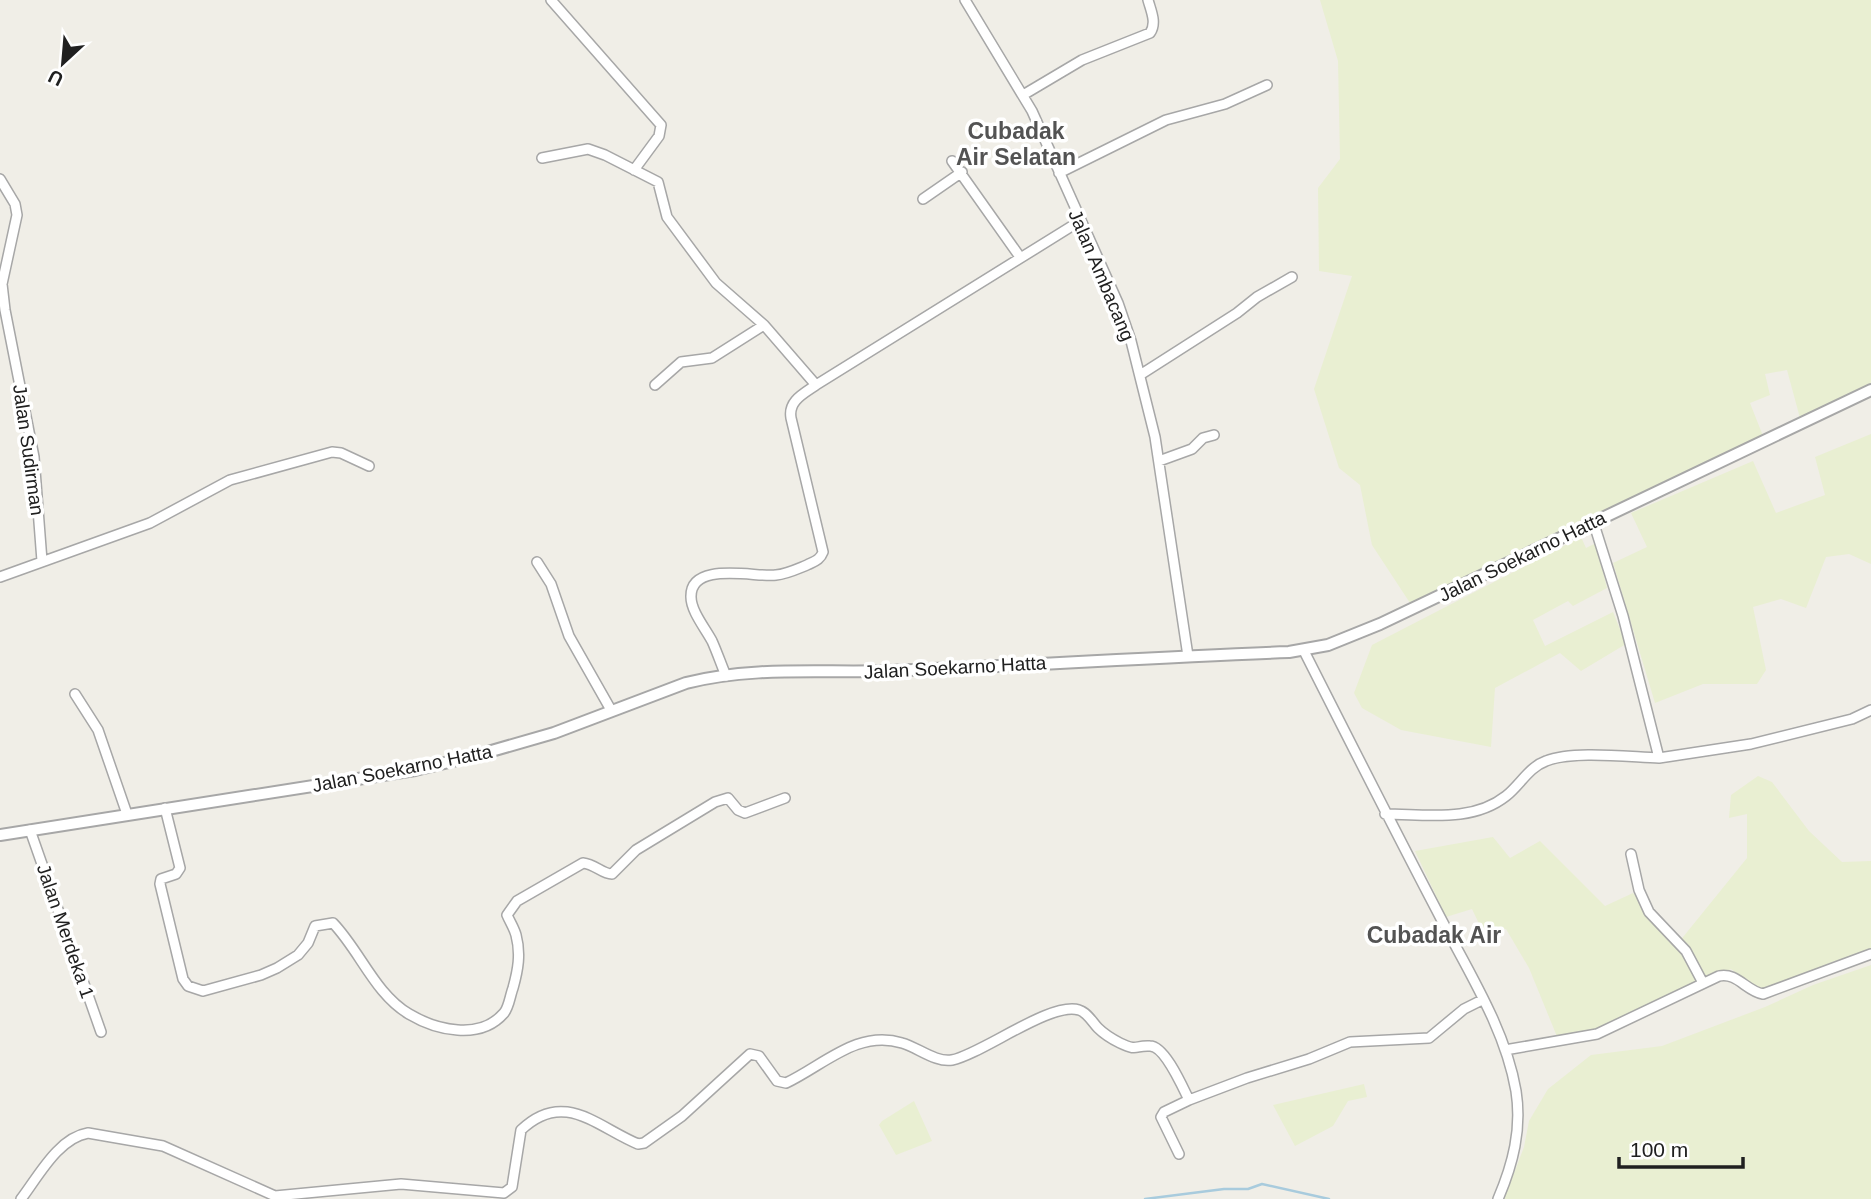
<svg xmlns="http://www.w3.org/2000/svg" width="1871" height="1199" font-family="Helvetica,sans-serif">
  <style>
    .farmland { fill: #e9efd2 }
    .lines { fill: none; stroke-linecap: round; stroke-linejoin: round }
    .stream { stroke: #a8cbdd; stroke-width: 2.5 }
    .minor-casing { stroke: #a7a7a7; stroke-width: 12 }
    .tertiary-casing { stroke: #a7a7a7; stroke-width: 14 }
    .minor { stroke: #fff; stroke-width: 9 }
    .tertiary { stroke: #fff; stroke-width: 10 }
    .labels { text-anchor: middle; stroke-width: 7; stroke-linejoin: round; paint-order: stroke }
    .street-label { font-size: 19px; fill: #202020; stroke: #fff }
    .quarter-label { font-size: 23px; font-weight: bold; fill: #535353; stroke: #fff }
  </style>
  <rect width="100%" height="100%" fill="#f0eee7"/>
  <!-- farmland -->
  <path class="farmland" d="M1320 0H1871V385L1800 418 1787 370 1765 374 1770 395 1750 403 1763 436 1410 603 1372 545 1360 485 1339 468 1314 389 1352 276 1319 271 1318 188 1340 159 1338 61Z
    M1871 434V564L1849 554 1826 557 1806 608 1781 599 1753 607 1766 670 1757 684H1703L1655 703 1613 563 1647 547 1631 513 1753 461 1776 513 1825 495 1815 457Z
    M1581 537 1586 548 1596 543 1607 588 1573 606 1568 601 1533 620 1545 646 1613 612 1626 644 1581 671 1560 653 1495 688 1491 747 1401 730 1362 708 1354 693 1372 645Z
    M1758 776 1772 782 1809 831 1842 862 1871 861V949L1832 962 1762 992 1731 969 1604 1029 1558 1039 1529 968 1506 929 1483 932 1472 909 1446 917 1415 851 1493 837 1510 858 1540 841 1605 906 1633 893 1679 942 1747 858V814L1729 818 1731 795Z
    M1871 965V1199H1504L1524 1147 1529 1121 1548 1089 1591 1055 1662 1046 1765 1007 1813 985Z
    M1364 1084 1367 1097 1348 1101 1333 1126 1295 1146 1273 1105Z
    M914 1101 932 1141 896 1155 879 1125 882 1121Z"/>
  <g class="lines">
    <!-- stream -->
    <path class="stream" d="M1145 1199 1224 1189H1248L1262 1184 1329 1199"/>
    <!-- minor casing -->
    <g class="minor-casing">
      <path id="minor" d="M551 0 661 125 659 136 634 170
        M965 0 1032 111 1118 303 1131 341 1155 437 1188 656
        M1023 95 1082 60 1150 33C1157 23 1151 11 1148 0
        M542 158 588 149 605 155 658 182 667 217 716 283 764 325 816 385
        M952 161 1020 257
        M1059 173 1166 120 1225 104 1267 85
        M0 179 15 204 17 215 2 284 5 310 34 457 42 561
        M923 199 962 172
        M1140 375 1237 313 1257 297 1292 277
        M655 385 681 362 712 358 764 325
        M1159 461 1192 449 1203 438 1214 435
        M1593 521 1623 616 1659 758 1751 744 1852 719 1871 710
        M537 562 551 584 569 636 611 710
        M0 577 150 523 230 480 332 452 341 453 369 466
        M1304 651C1348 738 1392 825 1437 911 1466 968 1505 1027 1516 1091 1522 1129 1513 1164 1498 1199
        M726 676C721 664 717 652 712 641 705 628 691 611 691 597 690 560 757 578 776 575 787 574 797 569 807 565 815 561 820 560 823 552L791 418C788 401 803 394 816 385L1080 221
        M75 694 98 730 127 814
        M165 808 180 868 176 874 161 879 160 884 183 979 188 986 203 991 261 975 277 968 298 955 308 943 315 926 333 923C360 951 375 994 409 1014 436 1030 480 1041 504 1013 509 1007 510 996 513 988 518 970 521 954 516 935 514 928 510 922 507 915L517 901 583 863C595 864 602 874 612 874L636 850 715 802 728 798 738 810 745 813 785 798
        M1385 814C1425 814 1472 823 1506 796 1520 785 1529 767 1546 761 1573 750 1629 757 1659 758
        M30 830 101 1032
        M1631 854 1639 890 1649 912 1686 951 1703 983
        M1505 1050 1597 1034 1719 976C1737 972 1746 991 1763 994L1871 954
        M1179 1154 1161 1117 1164 1112 1189 1100
        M21 1199C38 1177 58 1138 88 1133L163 1146 275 1196 401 1184 504 1193 512 1187 521 1130C564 1089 597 1127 638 1144L644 1143 682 1116 750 1054 759 1056 777 1081 786 1083C824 1065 858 1029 902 1043 917 1047 936 1063 952 1060 982 1054 1051 1001 1079 1010 1087 1012 1093 1023 1098 1028 1105 1035 1112 1039 1120 1043 1139 1052 1134 1045 1150 1046 1165 1046 1183 1088 1189 1100L1247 1078 1309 1059 1350 1042 1429 1038 1464 1009 1482 1000"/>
    </g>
    <!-- tertiary casing -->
    <g class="tertiary-casing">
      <path id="tertiary" d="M0 835 415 770 474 756 554 733 686 683C751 666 821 673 887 671 1021 666 1155 657 1289 652L1328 645 1380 624 1871 390"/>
    </g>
    <!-- minor -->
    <use href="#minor" class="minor"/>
    <!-- tertiary -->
    <use href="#tertiary" class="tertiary"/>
  </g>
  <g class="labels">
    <!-- street labels -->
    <g class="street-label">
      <text transform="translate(1102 275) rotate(67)" y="7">Jalan Ambacang</text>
      <text transform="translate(29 450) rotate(82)" y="7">Jalan Sudirman</text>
      <text transform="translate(1522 556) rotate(-26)" y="7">Jalan Soekarno Hatta</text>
      <text transform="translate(955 667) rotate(-3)" y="7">Jalan Soekarno Hatta</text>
      <text transform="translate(402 768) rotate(-11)" y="7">Jalan Soekarno Hatta</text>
      <text transform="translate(66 931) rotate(71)" y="7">Jalan Merdeka 1</text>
    </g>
    <!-- quarter labels -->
    <g class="quarter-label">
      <text x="1016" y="139">Cubadak<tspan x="1016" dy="26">Air Selatan</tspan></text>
      <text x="1434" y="943">Cubadak Air</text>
    </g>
  </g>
  <!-- north arrow -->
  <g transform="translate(63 63) rotate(206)" stroke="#ffffff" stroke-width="5" paint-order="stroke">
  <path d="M0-5L12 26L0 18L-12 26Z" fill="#202020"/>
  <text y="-10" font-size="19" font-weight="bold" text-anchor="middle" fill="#202020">U</text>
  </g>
  <!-- scale -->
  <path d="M1619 1157v10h124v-10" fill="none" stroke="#202020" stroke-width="3.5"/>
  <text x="1630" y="1157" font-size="21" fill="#202020" stroke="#ffffff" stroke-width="5" paint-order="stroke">100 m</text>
</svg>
